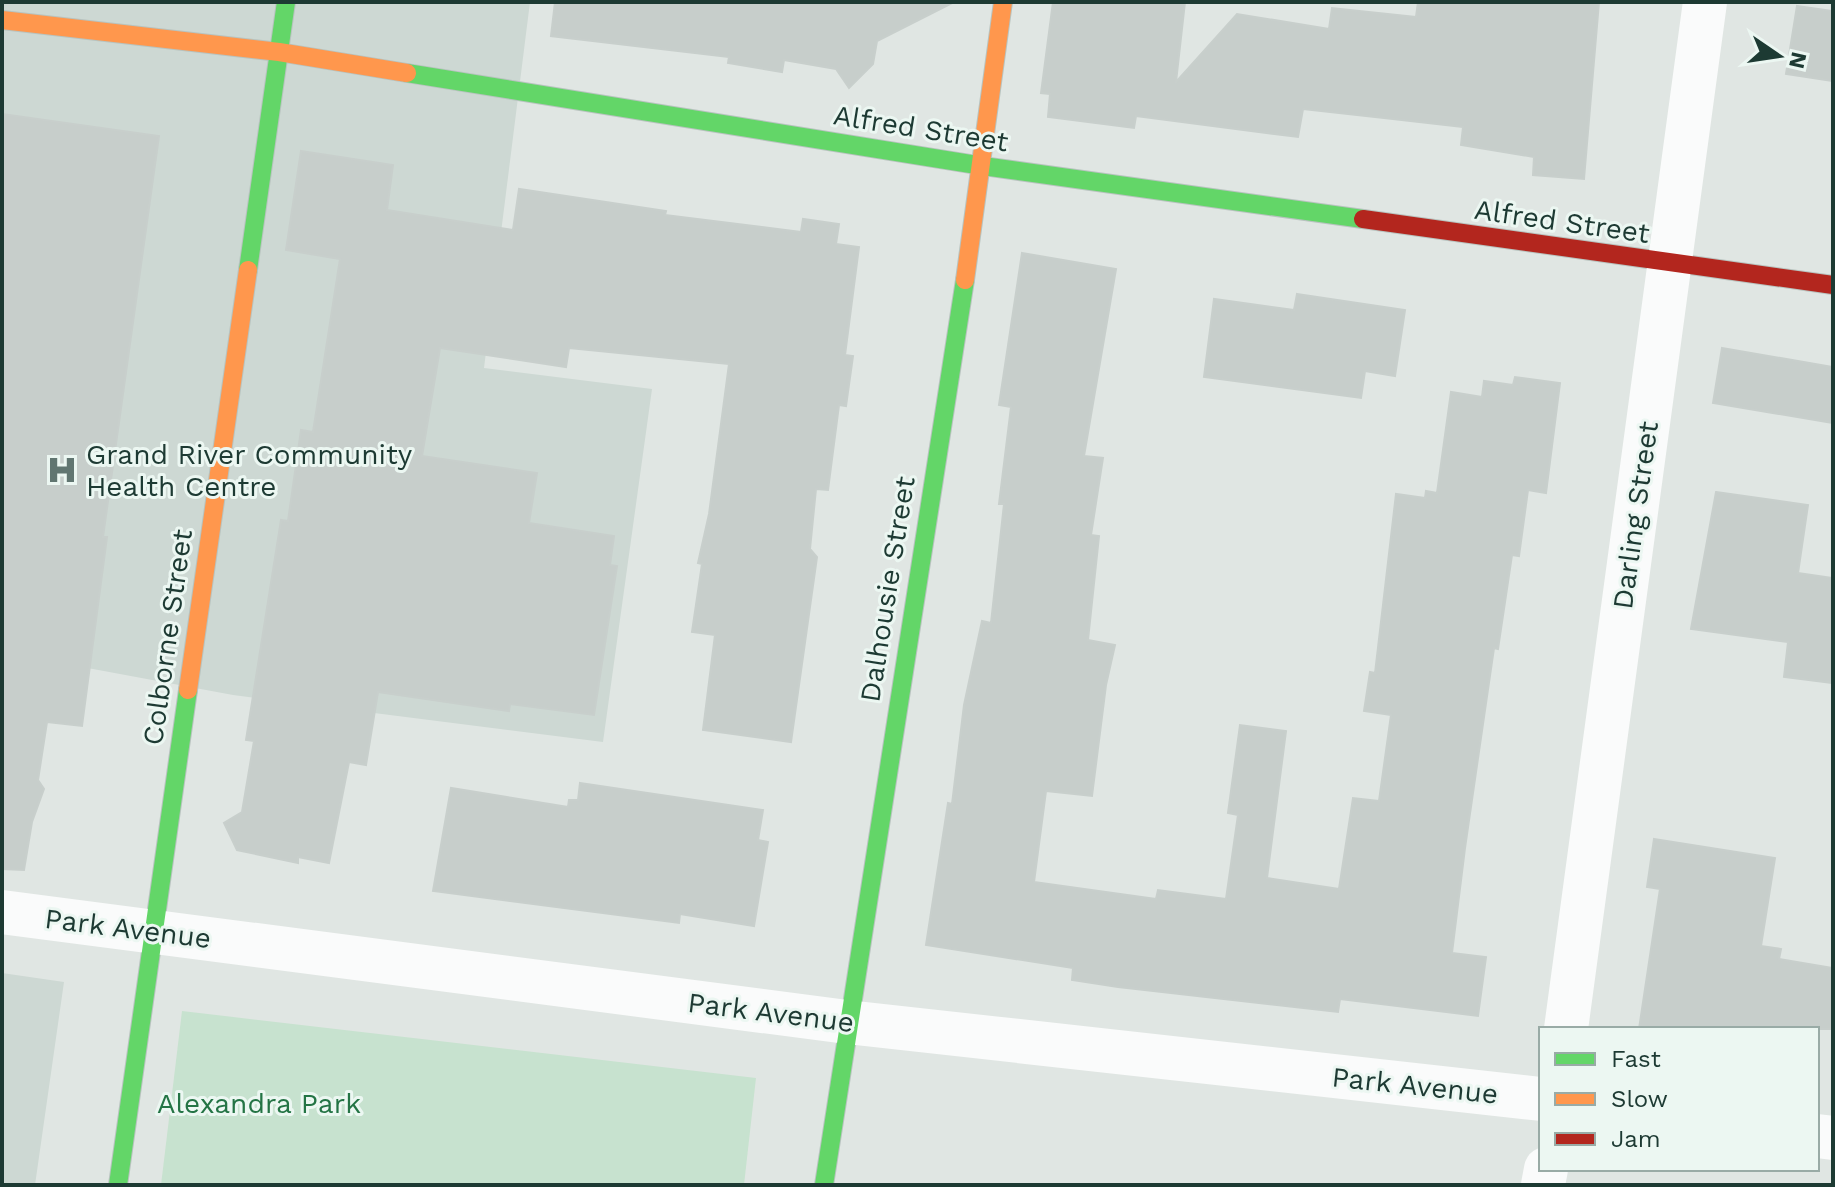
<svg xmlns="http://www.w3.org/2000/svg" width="1835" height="1187" font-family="'Work Sans',sans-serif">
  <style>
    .built { fill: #cdd8d3 }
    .green { fill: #c7e2cf }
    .building { fill: #c7cecb; stroke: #c8cfcc; stroke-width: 2 }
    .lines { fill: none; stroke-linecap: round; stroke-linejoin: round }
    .fast-casing { stroke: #b8c3bf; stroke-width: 20 }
    .slow-casing { stroke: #b8c3bf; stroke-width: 20 }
    .jam-casing { stroke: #b8c3bf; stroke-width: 20 }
    .street { stroke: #fafbfb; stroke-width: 44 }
    .fast { stroke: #63d668; stroke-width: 18 }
    .slow { stroke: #ff974d; stroke-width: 18 }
    .jam { stroke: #b3261e; stroke-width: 18 }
    .labels { text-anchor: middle; stroke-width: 6; stroke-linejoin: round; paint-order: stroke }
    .street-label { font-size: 28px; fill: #1d3a33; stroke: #ecf7f2 }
    .poi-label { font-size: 28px; fill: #1d3a33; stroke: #ecf7f2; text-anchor: start }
    .park-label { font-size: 28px; fill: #247445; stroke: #ecf7f2 }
  </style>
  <rect width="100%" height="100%" fill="#e0e6e3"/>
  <!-- built -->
  <path class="built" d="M2 2H530L484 368 652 389 603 742 233 695 93 669 2 658Z
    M2 973 64 982 35 1185H2Z"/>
  <!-- green -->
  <path class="green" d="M182 1011 756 1078 744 1185H161Z"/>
  <!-- building -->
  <path class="building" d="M555 2H954L877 41 873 64 849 88 836 69 784 60 782 72 728 63 729 57 551 36Z
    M1053 2H1185L1176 82 1237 14 1329 29 1332 8 1416 17 1418 2H1599L1584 179 1533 175 1534 157 1461 145 1463 127 1384 118 1303 109 1298 137 1136 116 1134 128 1048 117 1050 94 1041 93Z
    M1797 6 1833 11V81L1786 74Z
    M2 114 159 136 103 537H107L82 726 47 722 38 780 44 789 32 822 24 870 2 869Z
    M301 151 393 165 387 210 513 230 519 189 666 211 665 215 801 232 803 219 839 224 836 244 859 247 845 355 853 356 846 406 839 405 828 490 816 489 810 549 817 557 791 742 703 730 715 635 692 632 702 564 698 563 709 514 729 364 569 348 566 367 440 348 422 456 537 473 529 523 614 536 610 565 617 566 594 715 510 704 509 711 378 692 366 765 349 762 329 863 298 857V863L237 850 224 823 242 812 254 741 246 740 281 520 288 521 301 430 313 432 340 259 286 250Z
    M1022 253 1116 269 1084 456 1103 458 1091 535 1099 536 1088 640 1115 645 1106 685 1092 796 1046 791 1034 882 1156 899 1158 890 1226 899 1238 815 1228 813 1240 725 1286 731 1267 878 1339 889 1353 798 1379 801 1391 715 1364 711 1370 672 1375 673 1396 494 1425 498 1426 491 1437 493 1451 392 1482 397 1484 381 1513 385 1515 377 1560 383 1546 493 1528 490 1519 556 1512 555 1498 649 1494 648 1465 848 1452 953 1486 957 1478 1016 1340 999 1338 1012 1118 987 1072 980 1073 968 926 945 948 803 952 804 964 705 982 621 991 623 1004 504H999L1011 407 999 405Z
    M1297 294 1405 310 1395 376 1365 371 1361 398 1204 377 1214 299 1294 310Z
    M1722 348 1833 367V423L1713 403Z
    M1716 492 1808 505 1798 573 1833 578V683L1784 677 1788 642 1691 629Z
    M580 783 763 810 758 840 768 842 754 926 680 914 679 923 433 891 451 788 568 807 569 800H578Z
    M1654 839 1775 858 1761 946 1781 949 1779 959 1833 968V1029H1639L1660 889 1647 887Z"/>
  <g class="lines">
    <!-- fast casing -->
    <g class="fast-casing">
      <path id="fast" d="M407 73 983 166 1363 219
        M248 270 286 2
        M118 1185 188 690
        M824 1185 965 280"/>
    </g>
    <!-- slow casing -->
    <g class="slow-casing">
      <path id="slow" d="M2 20 279 52 407 73
        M965 280 1003 2
        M188 690 248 270"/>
    </g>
    <!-- jam casing -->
    <g class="jam-casing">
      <path id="jam" d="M1363 219 1833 285"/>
    </g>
    <!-- street -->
    <path class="street" d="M2 912 847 1022 1541 1099
      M1566 1029 1705 2
      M1817 1136 1833 1138
      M1543 1185 1546 1169"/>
    <!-- fast -->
    <use href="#fast" class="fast"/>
    <!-- slow -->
    <use href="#slow" class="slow"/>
    <!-- jam -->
    <use href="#jam" class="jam"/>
  </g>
  <!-- icons -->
  <defs>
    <g id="hospital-bare" transform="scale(2.4)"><path d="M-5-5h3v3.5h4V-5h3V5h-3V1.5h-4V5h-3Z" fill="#617671" stroke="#ecf7f2" stroke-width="2.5" paint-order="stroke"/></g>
  </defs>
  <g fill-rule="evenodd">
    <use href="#hospital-bare" x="62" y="470"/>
  </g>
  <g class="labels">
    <!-- street labels -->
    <g class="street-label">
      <text transform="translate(921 128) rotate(9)" y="10">Alfred Street</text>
      <text transform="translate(1562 221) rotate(8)" y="10">Alfred Street</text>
      <text transform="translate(1635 515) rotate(-82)" y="10">Darling Street</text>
      <text transform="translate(887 589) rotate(-81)" y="10">Dalhousie Street</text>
      <text transform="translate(167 637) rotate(-82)" y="10">Colborne Street</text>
      <text transform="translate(128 928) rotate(7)" y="10">Park Avenue</text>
      <text transform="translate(771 1012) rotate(7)" y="10">Park Avenue</text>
      <text transform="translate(1415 1085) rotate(6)" y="10">Park Avenue</text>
    </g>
    <!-- poi labels -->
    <g class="poi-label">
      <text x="86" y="464">Grand River Community<tspan x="86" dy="32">Health Centre</tspan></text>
    </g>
    <!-- park labels -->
    <g class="park-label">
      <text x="259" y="1113">Alexandra Park</text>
    </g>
  </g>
  <!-- border -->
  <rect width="1835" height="1187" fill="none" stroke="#1d3a33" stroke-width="8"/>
  <!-- legend -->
  <rect x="1539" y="1027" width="280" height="144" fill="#ecf7f2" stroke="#99aba6" stroke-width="2"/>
  <rect x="1555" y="1053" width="40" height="12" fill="#63d668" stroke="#99aba6" stroke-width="2"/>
  <text x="1611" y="1067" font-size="24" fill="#1d3a33">Fast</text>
  <rect x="1555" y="1093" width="40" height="12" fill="#ff974d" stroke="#99aba6" stroke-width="2"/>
  <text x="1611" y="1107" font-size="24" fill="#1d3a33">Slow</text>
  <rect x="1555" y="1133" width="40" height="12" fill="#b3261e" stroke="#99aba6" stroke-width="2"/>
  <text x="1611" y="1147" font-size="24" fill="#1d3a33">Jam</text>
  <!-- north arrow -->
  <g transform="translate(1779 56) rotate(103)" stroke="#ecf7f2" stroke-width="6" paint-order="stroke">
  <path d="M0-6L14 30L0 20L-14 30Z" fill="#1d3a33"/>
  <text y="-12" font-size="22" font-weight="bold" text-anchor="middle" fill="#1d3a33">N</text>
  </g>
</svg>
